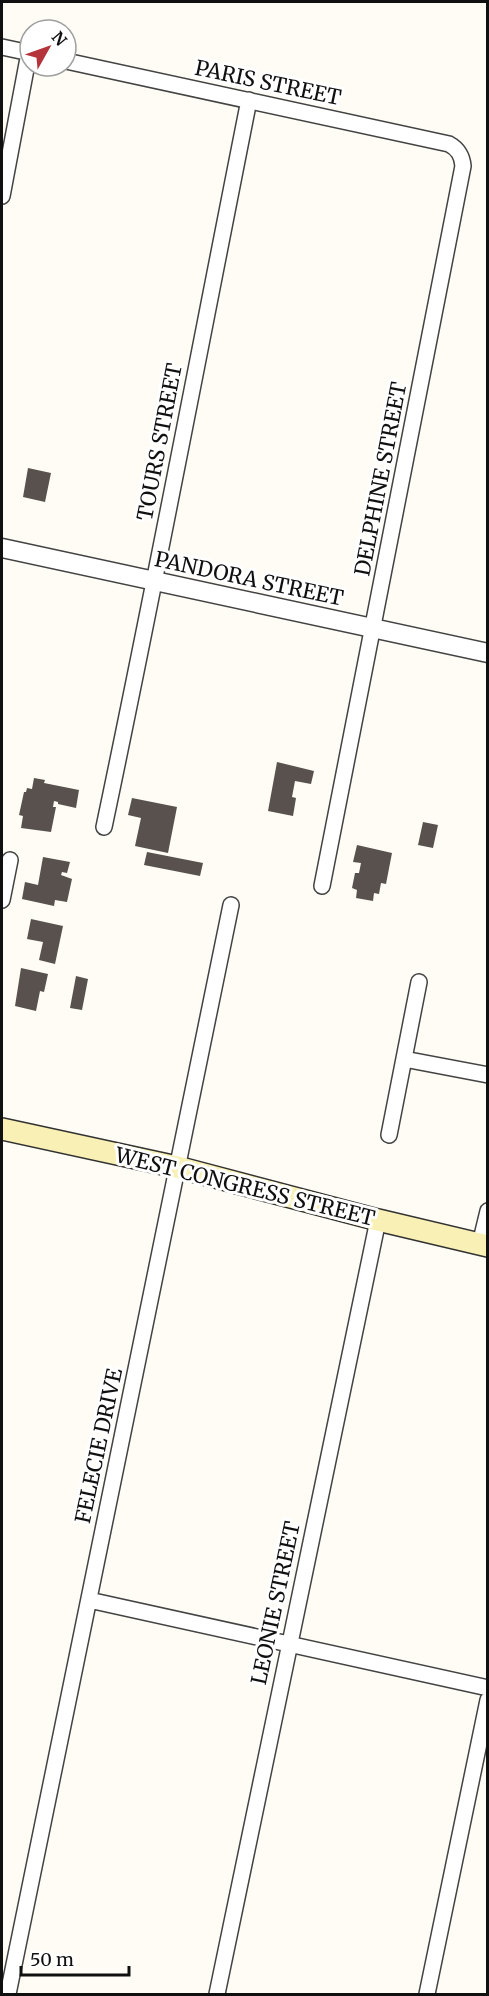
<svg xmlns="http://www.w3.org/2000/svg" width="489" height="1996" font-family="Merriweather,serif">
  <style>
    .building { fill: #58514d }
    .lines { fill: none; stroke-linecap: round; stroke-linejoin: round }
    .minor-casing { stroke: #434343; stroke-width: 18 }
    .tertiary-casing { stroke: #434343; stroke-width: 21 }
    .secondary-casing { stroke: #323232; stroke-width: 24 }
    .minor { stroke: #fff; stroke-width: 15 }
    .tertiary { stroke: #fff; stroke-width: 18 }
    .secondary { stroke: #f8f0b5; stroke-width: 21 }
    .labels { text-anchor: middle; stroke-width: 6; stroke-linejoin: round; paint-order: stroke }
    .street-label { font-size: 21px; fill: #101010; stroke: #fff }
  </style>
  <rect width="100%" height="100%" fill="#fefcf4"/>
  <!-- building -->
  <path class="building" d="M28 468 51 473 45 502 23 497Z
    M277 762 314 771 311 784 295 781 292 797 296 798 293 816 268 811Z
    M34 778 45 780 44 783 79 790 76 808 58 804V802L54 801 53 807H56L51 832 21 828 23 816 19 815 24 792H26L27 788 32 789Z
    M132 798 177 807 168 853 135 846 141 818 128 815Z
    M423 822 438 825 433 848 418 845Z
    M357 845 392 853 386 884 381 883 379 894 374 893 373 901 356 898 357 890 352 888 355 873H359L361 863 353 862Z
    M147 852 203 863 200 876 144 865Z
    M43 857 70 862 67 873 62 872 61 875 72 879 67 902 55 900 54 906 22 899 25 882 38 885Z
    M31 919 63 926 55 964 39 960 43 942 27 939Z
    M21 968 48 974 44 992 40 991 36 1011 15 1006Z
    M76 976 88 979 82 1010 70 1008Z"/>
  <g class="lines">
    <!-- minor casing -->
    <g class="minor-casing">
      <path id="minor" d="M2 47 30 53
        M66 61 449 144C458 149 462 155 463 166L322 886
        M2 196 29 53
        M104 827C155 585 201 342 249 100
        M2 900 10 860
        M404 1059 488 1075
        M389 1135 419 982
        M480 1244 488 1211
        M89 1600 488 1688
        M8 1994 231 905
        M217 1994 378 1220
        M427 1994 488 1700"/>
    </g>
    <!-- tertiary casing -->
    <g class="tertiary-casing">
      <path id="tertiary" d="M2 548 488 653"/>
    </g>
    <!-- secondary casing -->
    <g class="secondary-casing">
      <path id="secondary" d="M2 1129 177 1167 378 1220 488 1246"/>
    </g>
    <!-- minor -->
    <use href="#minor" class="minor"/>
    <!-- tertiary -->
    <use href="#tertiary" class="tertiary"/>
    <!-- secondary -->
    <use href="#secondary" class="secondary"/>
  </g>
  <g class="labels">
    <!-- street labels -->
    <g class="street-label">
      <text transform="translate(268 83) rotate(12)" y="7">PARIS STREET</text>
      <text transform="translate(160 442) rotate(-79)" y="7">TOURS STREET</text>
      <text transform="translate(381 479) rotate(-79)" y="7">DELPHINE STREET</text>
      <text transform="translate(249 579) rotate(12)" y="7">PANDORA STREET</text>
      <text transform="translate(245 1187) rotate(14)" y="7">WEST CONGRESS STREET</text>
      <text transform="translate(99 1446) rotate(-78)" y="7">FELECIE DRIVE</text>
      <text transform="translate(276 1603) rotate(-78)" y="7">LEONIE STREET</text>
    </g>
  </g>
  <!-- border -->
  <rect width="489" height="1996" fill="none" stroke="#101010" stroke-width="6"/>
  <!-- north arrow -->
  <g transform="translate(48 48) rotate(50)"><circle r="28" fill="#ffffff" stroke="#9f9f9f" stroke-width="1.5"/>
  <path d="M0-4.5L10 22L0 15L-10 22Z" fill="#b5333b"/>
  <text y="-9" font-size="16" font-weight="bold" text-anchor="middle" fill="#101010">N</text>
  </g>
  <!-- scale -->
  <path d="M21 1966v9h108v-9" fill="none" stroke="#101010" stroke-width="3"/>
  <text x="30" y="1966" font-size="18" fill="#101010" stroke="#ffffff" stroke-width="4.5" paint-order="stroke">50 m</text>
</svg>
